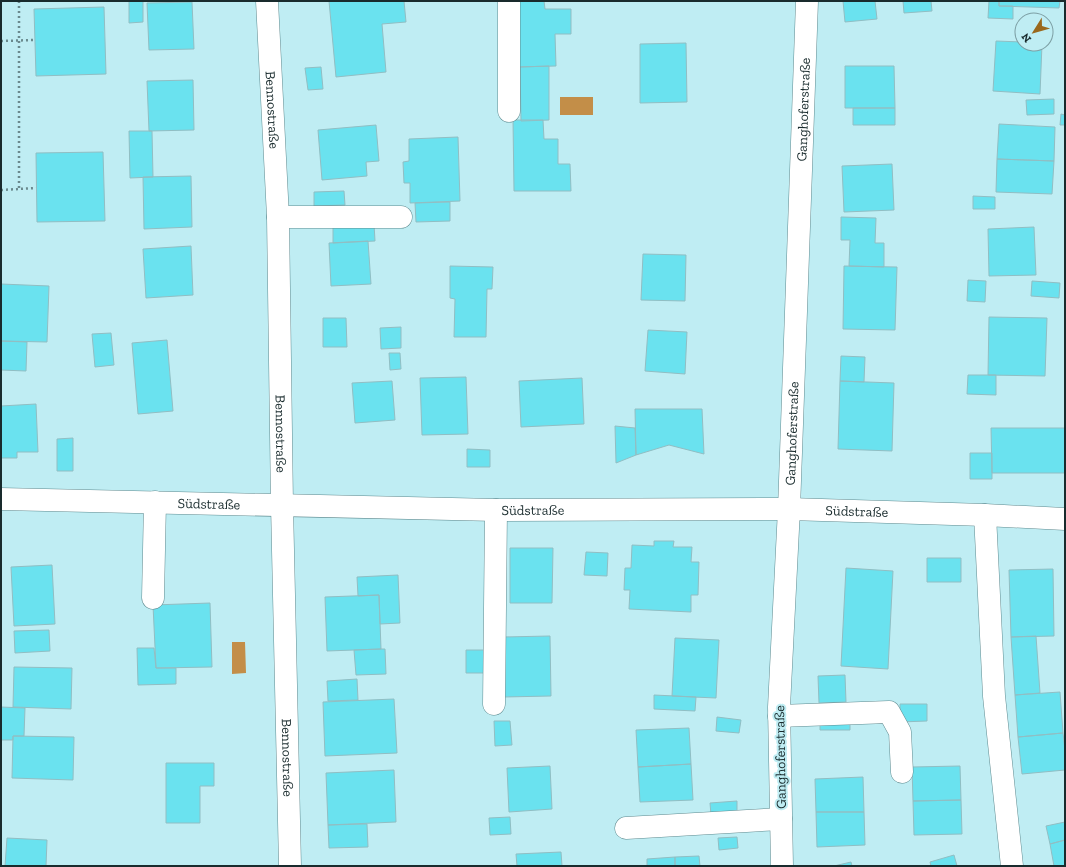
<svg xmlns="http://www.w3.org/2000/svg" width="1066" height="867" font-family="'Zilla Slab',serif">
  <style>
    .water { fill: #c38e48 }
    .building { fill: #6ae2ef; stroke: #91bec3 }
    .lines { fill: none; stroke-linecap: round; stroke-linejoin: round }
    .minor-casing { stroke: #5f8b90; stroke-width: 23 }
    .path { stroke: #6a898d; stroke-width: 2.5; stroke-dasharray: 2 3; stroke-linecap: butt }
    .minor { stroke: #fff; stroke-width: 22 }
    .labels { text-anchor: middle; stroke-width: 4; stroke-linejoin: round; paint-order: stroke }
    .street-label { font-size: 14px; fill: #192b2d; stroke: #bfedf3 }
  </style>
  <rect width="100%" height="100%" fill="#bfedf3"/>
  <!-- water -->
  <path class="water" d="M560 97H593V115H560Z
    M232 642H245L246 673 232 674Z"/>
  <!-- building -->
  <path class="building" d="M129 1H143V22L129 23Z
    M329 1H404L406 22 382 24 386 72 336 77Z
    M514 1H544L545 9H571V34H555L556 66 515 67Z
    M843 1H875L877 19 845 22Z
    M903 1H931L932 11 904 13Z
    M989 1H999V6H1013V19L988 18Z
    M999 1H1060L1059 8 999 6Z
    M192 2 194 49 149 50 147 3Z
    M104 7 106 74 36 76 34 9Z
    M996 41 1022 42V44H1042L1040 94 993 91Z
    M686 43 687 102 640 103V44Z
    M549 66V120L521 121 520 67Z
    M845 66H894L895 108H845Z
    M321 67 323 89 308 90 305 68Z
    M193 80 194 130 149 131 147 81Z
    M1054 99V114L1027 115 1026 100Z
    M853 108H895V125H853Z
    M1061 114 1065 115V125H1060Z
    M513 120H543L544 139H558V164H570L571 191H514Z
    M999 124 1055 127 1054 161 997 159Z
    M376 125 379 161 366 162 367 176 322 180 318 130Z
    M129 131H152L153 177 130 178Z
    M458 137 460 201 410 203V183H404L403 162 409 161V139Z
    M103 152 105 221 37 222 36 153Z
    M997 159 1054 161 1052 194 996 192Z
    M892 164 894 210 844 212 842 166Z
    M191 176 192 227 144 229 143 177Z
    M344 191 345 205 314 206V192Z
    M973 196 995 197V209H973Z
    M450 202V221L416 222 415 203Z
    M841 217 876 218 875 243H884V267L849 266 850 240H841Z
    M374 224 375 241 333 243V227Z
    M1034 227 1036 275 989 276 988 229Z
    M368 241 371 284 331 286 329 243Z
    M191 246 193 295 146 298 143 249Z
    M643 254 686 255 685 301 641 300Z
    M450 266 493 267 492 289H487L486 337H454L455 299 450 298Z
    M844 266 897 267 895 330 843 329Z
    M968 280 986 281 985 302 967 301Z
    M1032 281 1060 283 1059 298 1031 296Z
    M1 284 49 286 47 342 1 341Z
    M989 317 1047 318 1045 376 988 375Z
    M323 318H346L347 347H323Z
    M401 327V348L381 349 380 328Z
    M648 330 687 332 685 374 645 371Z
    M111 333 114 365 95 367 92 334Z
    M167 340 173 411 138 414 132 343Z
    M1 341 27 342 26 371 1 370Z
    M389 353H400L401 369 390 370Z
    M841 356 865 357 864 382 840 381Z
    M968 375H996V395L967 394Z
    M466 377 468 434 422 435 420 378Z
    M582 378 584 424 521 427 519 381Z
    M392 381 395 420 355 423 352 383Z
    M840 381 894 383 892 451 838 449Z
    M36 404 38 452H17V458H1V406Z
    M635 409H702L704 454 669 445 636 455Z
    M615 426 635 428 636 455 616 463Z
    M991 428H1065V473H992Z
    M73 438V471H57V439Z
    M467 449 490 450V467H467Z
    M970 453H992V479H970Z
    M654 541H674L673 547H692L691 562H699L698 595H691V612L629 609 630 590H624L625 568H631L632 545 654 546Z
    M510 548H553L552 603H510Z
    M586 552 608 553 607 576 584 575Z
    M927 558H961V582H927Z
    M52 565 55 624 14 626 11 567Z
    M846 568 893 571 888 669 841 666Z
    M1053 569 1054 636 1011 637 1009 570Z
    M398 575 400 623 380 624 379 595 358 596 357 577Z
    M379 595 381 649 327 651 325 597Z
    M210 603 212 667 156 668 153 605Z
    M49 630 50 651 15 653 14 631Z
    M550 636 551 696 504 697 503 637Z
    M1036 636 1040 693 1015 695 1011 637Z
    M675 638 719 640 716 698 672 696Z
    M137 648H154L156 668H176V684L138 685Z
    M381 649H385L386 674 356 675 354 650Z
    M466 650H487V673H466Z
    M14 667 72 668 71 709 13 707Z
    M845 675 846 702 819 703 818 676Z
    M357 679 358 700 328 701 327 681Z
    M1060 692 1063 733 1018 737 1015 695Z
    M654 695 696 697 695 711 654 709Z
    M394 699 397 753 325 756 323 702Z
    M900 704H927V721L900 722Z
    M1 707 25 708 24 736H13V740H1Z
    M717 717 741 720 739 733 716 731Z
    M820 720H850V730H820Z
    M494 721H510L512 745 495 746Z
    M689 728 691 764 638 767 636 730Z
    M1063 733 1065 750V770L1022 774 1018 737Z
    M13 736 74 737 73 780 12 778Z
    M166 763H214V786H200V823H166Z
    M691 764 693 800 640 802 638 767Z
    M550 766 552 809 509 812 507 768Z
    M960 766 961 800 913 801 912 767Z
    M394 770 396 822 328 825 326 773Z
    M863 777 864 812H816L815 779Z
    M961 800 962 834 914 835 913 801Z
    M737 801V814L711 815 710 803Z
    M816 812H864L865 845 817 847Z
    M510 817 511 834 490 835 489 818Z
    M1065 822V840L1050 844 1046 826Z
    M367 824 368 847 329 848 328 825Z
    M737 837 738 848 719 850 718 838Z
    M7 838 47 840 46 866H5Z
    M1065 840V866H1054L1050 844Z
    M561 852 562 866H517L516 854Z
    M954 855 957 866H931L930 862Z
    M699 856 700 866H675V857Z
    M675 857V866H647V859Z
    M851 862 852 866H834Z"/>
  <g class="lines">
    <!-- minor casing -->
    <g class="minor-casing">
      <g id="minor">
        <path id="s1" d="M267 1 278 217 282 505 290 866"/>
        <path d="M509 111V1"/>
        <path d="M278 217H401"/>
        <path id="s2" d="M1 499 496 510 789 509 985 515 1065 519"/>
        <path d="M985 515 994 696 1012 866"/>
        <path d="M153 598 155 502"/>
        <path d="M494 704 496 510"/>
        <path d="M779 716 889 712 900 732 902 772"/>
        <path d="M626 828 781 819"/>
        <path id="s3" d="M782 866 779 707 789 509 807 1"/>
      </g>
    </g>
    <!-- path -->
    <path class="path" d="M19 1V188
      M1 41 35 40
      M1 190 36 188"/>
    <!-- minor -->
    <use href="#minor" class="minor"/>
  </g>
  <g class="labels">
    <!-- street labels -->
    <g class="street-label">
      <text dy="5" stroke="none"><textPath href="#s1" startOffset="109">Bennostraße</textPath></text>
      <text dy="5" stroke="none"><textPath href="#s3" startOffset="757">Ganghoferstraße</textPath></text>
      <text dy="5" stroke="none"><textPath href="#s1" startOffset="433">Bennostraße</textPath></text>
      <text dy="5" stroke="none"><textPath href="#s3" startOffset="433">Ganghoferstraße</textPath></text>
      <text dy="5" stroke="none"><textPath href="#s2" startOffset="208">Südstraße</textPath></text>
      <text dy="5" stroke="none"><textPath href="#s2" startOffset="532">Südstraße</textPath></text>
      <text dy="5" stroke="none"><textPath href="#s2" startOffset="856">Südstraße</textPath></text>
      <text dy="5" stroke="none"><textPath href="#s1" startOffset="757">Bennostraße</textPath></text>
      <text transform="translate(780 757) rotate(-91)" y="5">Ganghoferstraße</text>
    </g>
  </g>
  <!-- border -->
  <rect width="1066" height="867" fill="none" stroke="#192b2d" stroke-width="4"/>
  <!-- north arrow -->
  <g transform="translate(1034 32) rotate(233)"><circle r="19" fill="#bfedf3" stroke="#7d9fa4"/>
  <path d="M0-3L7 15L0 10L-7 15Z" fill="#9a681c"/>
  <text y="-6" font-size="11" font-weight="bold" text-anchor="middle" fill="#192b2d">N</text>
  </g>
</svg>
